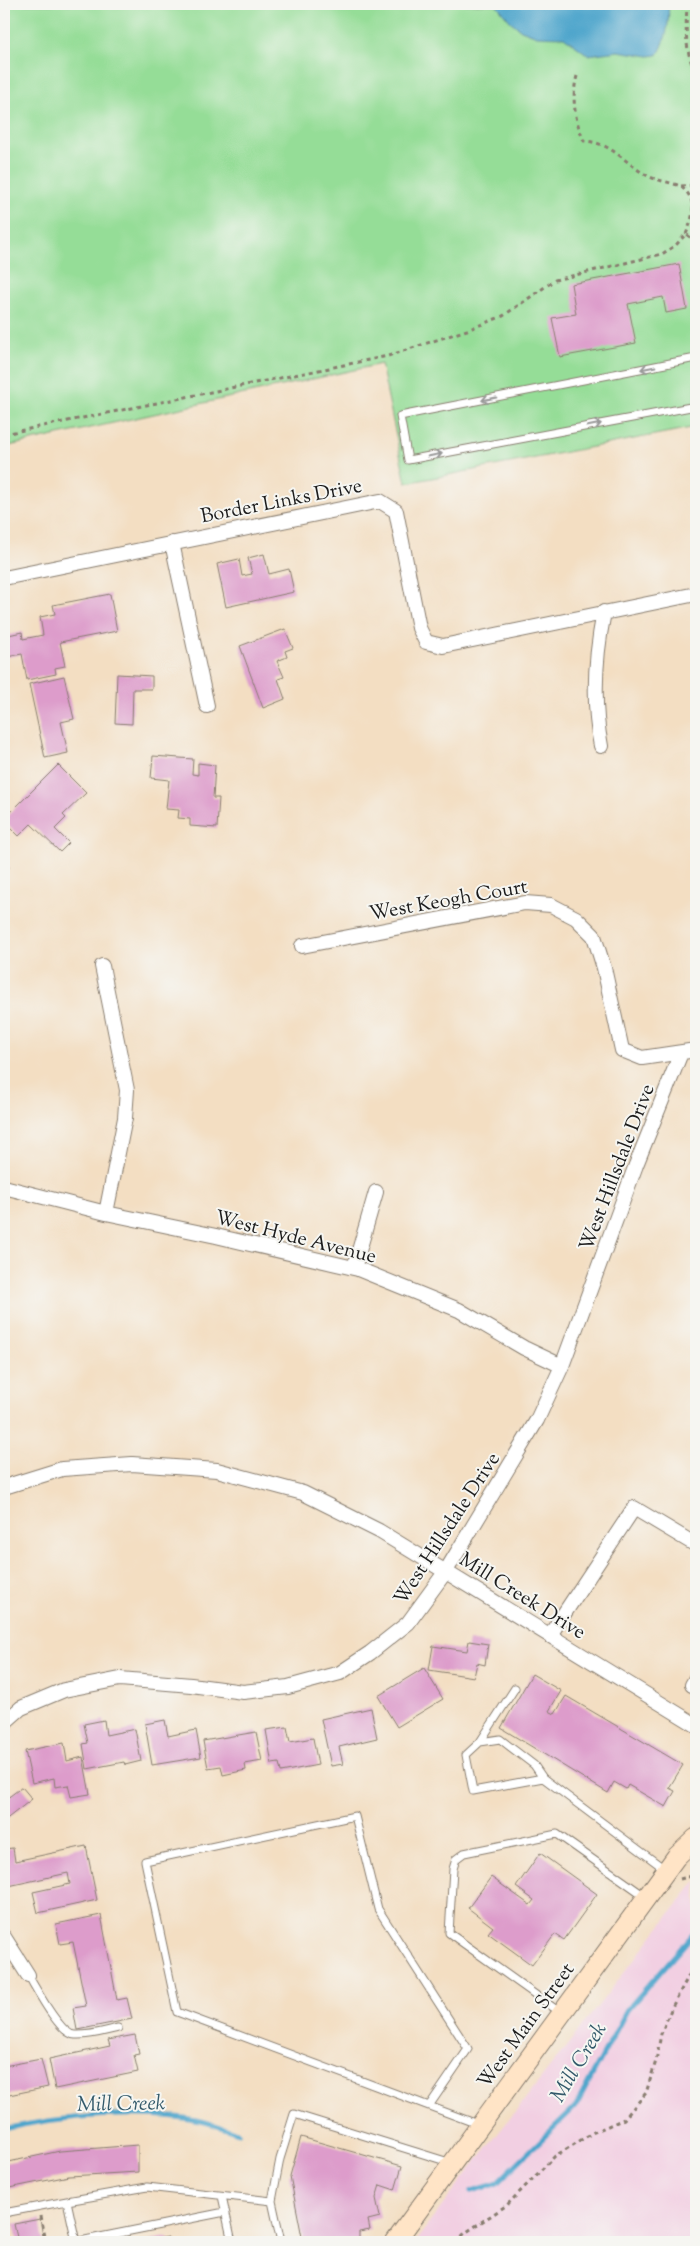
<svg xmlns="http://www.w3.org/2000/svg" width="700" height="2246" font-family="'Sorts Mill Goudy',serif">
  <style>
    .built { fill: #f2cfe2 }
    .green { fill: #95dd97; stroke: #587c5a }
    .water { fill: #50a6cc; stroke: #366174 }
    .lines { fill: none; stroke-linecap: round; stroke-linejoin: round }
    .stream { stroke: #50a6cc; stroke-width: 5 }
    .building { fill: #dd9ccb }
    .lane-casing { stroke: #887d6f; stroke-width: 9 }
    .street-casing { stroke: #887d6f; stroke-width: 16 }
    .secondary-casing { stroke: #887d6f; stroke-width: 21 }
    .path { stroke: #887d6f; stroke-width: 3; stroke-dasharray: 4 4; stroke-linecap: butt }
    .lane { stroke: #fff; stroke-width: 7 }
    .street { stroke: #fff; stroke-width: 14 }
    .secondary { stroke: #ffe4c6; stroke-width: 19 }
    .oneway { stroke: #999 }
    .labels { text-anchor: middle; stroke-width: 4; stroke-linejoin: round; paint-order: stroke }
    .street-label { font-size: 20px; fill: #1c1c1c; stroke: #f6f6f2 }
    .water-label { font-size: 21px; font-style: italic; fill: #335a6b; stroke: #f6f6f2 }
  </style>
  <rect width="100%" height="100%" fill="#f6f6f2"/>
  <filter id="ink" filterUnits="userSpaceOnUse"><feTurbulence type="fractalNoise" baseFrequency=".02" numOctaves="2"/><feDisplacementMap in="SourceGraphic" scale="10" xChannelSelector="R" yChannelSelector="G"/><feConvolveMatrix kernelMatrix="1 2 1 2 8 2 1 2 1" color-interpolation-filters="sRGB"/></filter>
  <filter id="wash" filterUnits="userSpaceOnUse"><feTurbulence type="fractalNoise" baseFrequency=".0096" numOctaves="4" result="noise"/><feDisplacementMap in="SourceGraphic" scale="20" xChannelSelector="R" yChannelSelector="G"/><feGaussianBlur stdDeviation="1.12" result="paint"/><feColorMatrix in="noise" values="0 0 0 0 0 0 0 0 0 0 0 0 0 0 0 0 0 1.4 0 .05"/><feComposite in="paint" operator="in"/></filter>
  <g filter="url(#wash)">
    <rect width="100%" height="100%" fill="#f3dec2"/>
    <!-- built -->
    <path class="built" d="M696 1881V2242H415L464 2177Z"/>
    <!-- green -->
    <path class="green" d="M4 4H696V427L406 483 381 364 4 447Z"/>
    <!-- water -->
    <path class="water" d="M496 4H667C672 13 665 48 657 55L649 56 618 51 588 55 564 37 537 36 521 30 510 21Z"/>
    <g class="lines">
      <!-- stream -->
      <path class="stream" d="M4 2129C61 2116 144 2109 201 2121 214 2124 226 2129 238 2133
        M472 2191 496 2184 576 2106 627 2010 696 1931"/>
    </g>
    <g id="blocks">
      <!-- building -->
      <path class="building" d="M679 264 687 309 666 313 663 297 628 304 636 343 560 357 552 318 576 314 571 284Z
        M264 554 269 574 289 569 294 592 226 607 217 564 239 559 242 576 252 574 248 558Z
        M110 594 117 631 60 642 65 666 55 668 56 674 27 680 22 654 7 657 4 636 22 632 23 639 43 635 40 617 55 614 53 605Z
        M285 629 293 648 285 651 287 657 277 661 284 677 278 679 285 699 263 708 240 646Z
        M117 674 152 676V689H133L132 724 115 723Z
        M64 676 74 719 61 722 68 753 45 758 29 684Z
        M153 756 193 759 192 774 198 775V763L215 765 213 798H219L217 828 190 826V819L178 818 179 810 166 809 169 780 151 778Z
        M58 765 86 793 63 815 66 818 55 829 69 843 60 852 31 824 19 836 4 821V819Z
        M4 845 9 868 4 869Z
        M469 1641 488 1644 485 1665 477 1663 474 1677 429 1670 433 1646 467 1651Z
        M424 1668 443 1699 397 1727 378 1696Z
        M532 1674 561 1691 549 1711 555 1714 566 1696 683 1765 669 1788 675 1791 666 1807 628 1785 626 1789 614 1782 608 1793 501 1728Z
        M371 1708 377 1738 339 1747 343 1764 331 1766 321 1719Z
        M104 1720 106 1735 135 1729 141 1761 125 1765 124 1762 87 1769 83 1744 88 1743 84 1724Z
        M165 1720 168 1736 196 1730 201 1757 152 1765 145 1724Z
        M287 1727 290 1742 313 1738 318 1765 281 1772 279 1763 272 1764 266 1730Z
        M256 1732 262 1761 245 1764 246 1770 223 1775 221 1766 208 1768 203 1741Z
        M64 1743 67 1761 83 1757 90 1794 71 1797 68 1785 55 1787 54 1778 32 1783 25 1751Z
        M22 1787 32 1799 4 1821V1795L6 1799Z
        M86 1846 97 1900 38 1913 33 1892 70 1884 68 1873 4 1887V1849L13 1848 15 1861Z
        M540 1853 597 1894 564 1940 555 1934 532 1965 488 1933 493 1927 468 1908 491 1877 530 1905 534 1900 516 1887Z
        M101 1915 117 2000 127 1998 132 2019 77 2030 73 2008 86 2006 73 1942 60 1944 56 1924Z
        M135 2035 139 2054 134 2055 138 2072 55 2089 49 2059 110 2046 108 2040Z
        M41 2059 48 2087 4 2096V2066Z
        M301 2137 402 2166 395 2190 380 2185 376 2198 380 2217 368 2220 370 2230 359 2232V2242H303L290 2176Z
        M138 2145V2172L69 2176 4 2189V2163L60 2151Z
        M40 2219 44 2242H18L14 2224Z
        M168 2237 169 2242H150V2240Z"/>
    </g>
  </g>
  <g filter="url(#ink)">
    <use href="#blocks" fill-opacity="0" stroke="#887d6f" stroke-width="1"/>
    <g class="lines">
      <!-- lane casing -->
      <g class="lane-casing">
        <path id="lane" d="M696 358 400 416 408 460 696 406
          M515 1688 480 1742 466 1755 473 1791 543 1778 666 1870
          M480 1742 500 1739 534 1765 543 1778
          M28 1975C36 1988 60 2035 75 2035 89 2036 105 2031 118 2028
          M561 2013 449 1933 453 1869 456 1859 464 1853 557 1834 646 1897
          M429 2106 468 2049 378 1909 355 1816 145 1861 177 2012C278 2050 379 2088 480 2125
          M222 2196 232 2242
          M67 2201 147 2187 272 2201 280 2159 294 2114 452 2163
          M272 2201 281 2242
          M4 2213 67 2201 76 2242
          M75 2242 225 2212"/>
      </g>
      <!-- street casing -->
      <g class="street-casing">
        <path id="street" d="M172 543 207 706
          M4 578 380 501 396 511 419 628 426 642 443 646 696 594
          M601 746C592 701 595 657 604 612
          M302 946 525 903 551 905 576 918 594 936 604 968 622 1050 642 1058 696 1050
          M102 966 127 1090 125 1118 106 1213
          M4 1187 106 1213 216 1236 358 1269 459 1310 524 1348 562 1366
          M354 1268 376 1192
          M4 1487 62 1469 132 1464 217 1470 303 1493 379 1531 696 1725
          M550 1635 634 1508 696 1545
          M692 1685 696 1678
          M4 1723 21 1708 64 1690 120 1679 191 1685 243 1692 288 1687 340 1673 370 1653 408 1623 446 1571 537 1420 562 1366 636 1165 681 1053
          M4 1937 28 1975"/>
      </g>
      <!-- secondary casing -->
      <g class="secondary-casing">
        <path id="secondary" d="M395 2242 676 1857 696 1838"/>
      </g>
      <!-- path -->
      <path class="path" d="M687 4C686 27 684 51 696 72
        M577 76C571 98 575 121 584 141 612 142 626 165 650 177 659 181 670 182 680 186 698 199 694 216 686 234
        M681 186 696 185
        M4 434 388 356 467 330 503 316 555 280 662 254 676 245 686 234 696 242
        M680 1879 696 1875
        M41 2216 46 2242
        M456 2242 465 2233 507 2205 555 2156 594 2132 624 2119 646 2093 656 2061 661 2034 672 2007 696 1962"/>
      <!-- lane -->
      <use href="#lane" class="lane"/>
      <!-- street -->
      <use href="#street" class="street"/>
      <!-- secondary -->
      <use href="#secondary" class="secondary"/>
    </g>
    <!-- one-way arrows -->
    <defs><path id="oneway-shaft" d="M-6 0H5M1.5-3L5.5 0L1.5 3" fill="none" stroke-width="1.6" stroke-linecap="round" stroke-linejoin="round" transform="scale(1.25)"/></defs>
    <g class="oneway">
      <use href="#oneway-shaft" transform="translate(648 368) rotate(169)"/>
      <use href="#oneway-shaft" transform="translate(489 399) rotate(169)"/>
      <use href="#oneway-shaft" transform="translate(594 425) rotate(-11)"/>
      <use href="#oneway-shaft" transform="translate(435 455) rotate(-11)"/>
    </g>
  </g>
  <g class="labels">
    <!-- street labels -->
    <g class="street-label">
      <text transform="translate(281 500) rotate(-11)" y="7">Border Links Drive</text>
      <text transform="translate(448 899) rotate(-10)" y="7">West Keogh Court</text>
      <text transform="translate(616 1167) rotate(-69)" y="7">West Hillsdale Drive</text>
      <text transform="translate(296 1236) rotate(14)" y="7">West Hyde Avenue</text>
      <text transform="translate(446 1528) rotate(-57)" y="7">West Hillsdale Drive</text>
      <text transform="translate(523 1595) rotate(32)" y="7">Mill Creek Drive</text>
      <text transform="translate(525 2025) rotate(-54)" y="7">West Main Street</text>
    </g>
    <!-- water labels -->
    <g class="water-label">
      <text transform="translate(578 2062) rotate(-59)" y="7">Mill Creek</text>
      <text transform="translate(121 2103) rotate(-1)" y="7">Mill Creek</text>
    </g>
  </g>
  <!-- margin -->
  <rect width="700" height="2246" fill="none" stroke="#f6f6f2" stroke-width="20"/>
</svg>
